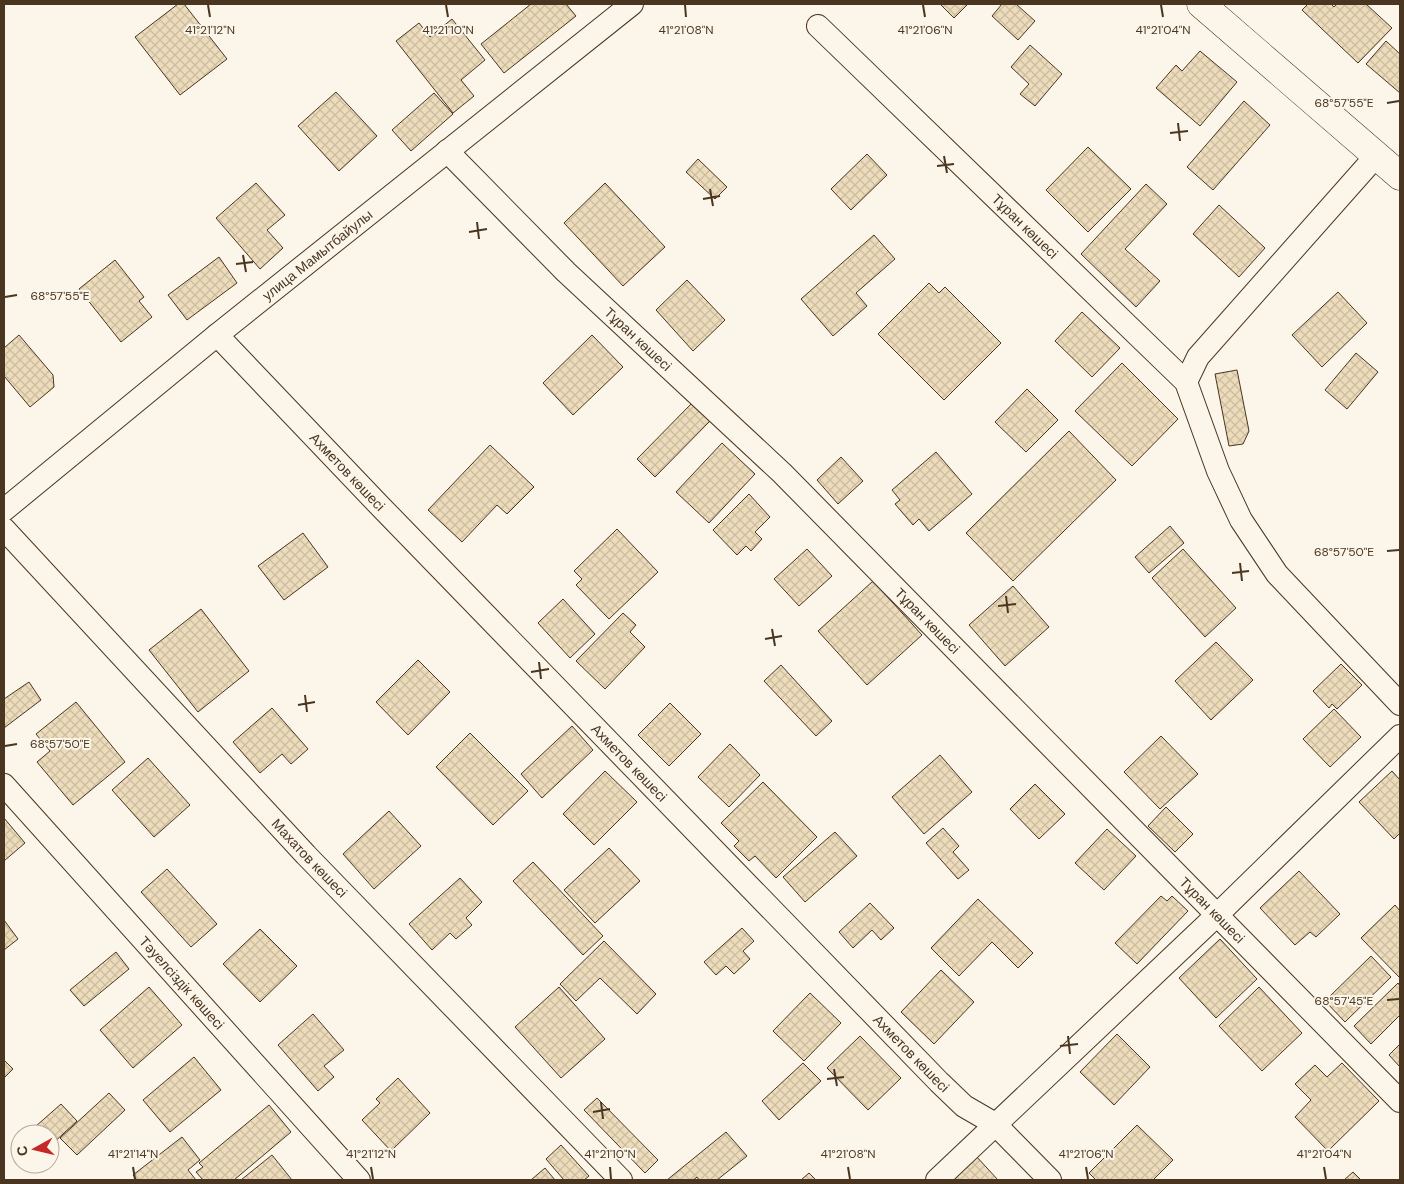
<svg xmlns="http://www.w3.org/2000/svg" width="1404" height="1184" font-family="'DM Sans',sans-serif">
  <style>
    .building { fill: url(#building-cross-hatch); stroke: #4a3520 }
    .lines { fill: none; stroke-linecap: round; stroke-linejoin: round }
    .minor-casing { stroke: #4a3520; stroke-width: 24 }
    .trunk-casing { stroke: #4a3520; stroke-width: 29 }
    .minor { stroke: #fbf6e9; stroke-width: 22 }
    .trunk { stroke: #fbf6e9; stroke-width: 28 }
    .ticks { fill: none; stroke: #4a3520; stroke-width: 2 }
    .labels { text-anchor: middle; stroke-width: 4; stroke-linejoin: round; paint-order: stroke }
    .street-label { font-size: 14px; fill: #4a3520; stroke: #fbf6e9 }
    .ticks-label { font-size: 12px; text-anchor: middle; fill: #4a3520; stroke: #fbf6e9; stroke-width: 4; stroke-linejoin: round; paint-order: stroke }
  </style>
  <defs>
    <pattern id="building-cross-hatch" width="8" height="8" patternUnits="userSpaceOnUse" patternTransform="scale(1.25)"><rect width="8" height="8" fill="#ecdcbc"/><path d="M0 0l8 8M0 8l8-8" fill="none" stroke="#ccbda1"/></pattern>
  </defs>
  <rect width="100%" height="100%" fill="#fbf6e9"/>
  <!-- building -->
  <path class="building" d="M178 4H184L227 59 180 95 135 37Z
    M531 4H566L576 16 504 73 481 44Z
    M940 4H968L954 18Z
    M1002 4H1016L1035 21 1018 40 992 16Z
    M1308 4H1331L1334 7 1337 4H1366L1392 28 1358 63 1302 10Z
    M452 19 485 60 461 80 474 96 453 113 396 41 419 23 430 37Z
    M1386 41 1400 54V93L1366 64Z
    M1030 45 1062 74 1035 106 1020 94 1029 84 1011 67Z
    M1200 51 1237 82 1200 126 1156 88 1176 65 1182 71Z
    M336 92 377 136 339 171 298 126Z
    M434 93 453 114 411 151 392 130Z
    M1244 101 1270 125 1213 190 1187 167Z
    M1088 147 1131 189 1088 232 1046 190Z
    M867 154 887 175 851 210 831 189Z
    M698 159 727 187 715 199 686 172Z
    M256 183 285 215 267 230 283 248 260 269 216 218Z
    M605 183 665 247 623 286 564 223Z
    M1146 184 1167 204 1125 249 1160 281 1136 307 1081 254Z
    M1219 205 1265 248 1239 277 1193 234Z
    M874 235 895 259 856 293 867 306 833 336 801 299Z
    M219 257 237 283 187 320 168 295Z
    M115 260 144 297 139 301 152 317 121 342 79 289Z
    M687 280 725 320 693 351 656 310Z
    M929 283 939 293 945 287 1001 343 944 400 878 334Z
    M1338 292 1367 323 1322 367 1292 335Z
    M1082 312 1120 348 1092 377 1055 341Z
    M19 335 53 375 54 387 30 407 4 376V348Z
    M592 335 623 367 573 415 543 383Z
    M1356 353 1378 372 1347 409 1325 390Z
    M1122 363 1178 419 1132 466 1075 411Z
    M1237 370 1249 431 1243 444 1229 446 1215 374Z
    M1027 389 1058 420 1026 452 995 422Z
    M692 403 710 421 655 477 637 459Z
    M1069 431 1116 480 1013 581 966 533Z
    M722 443 755 474 709 523 676 492Z
    M490 445 534 487 507 514 497 505 462 542 428 510Z
    M936 452 972 494 929 531 919 519 913 525 895 504 900 500 892 490Z
    M841 457 863 481 838 504 817 480Z
    M749 494 770 517 755 532 762 539 751 551 746 546 737 555 713 530Z
    M1170 526 1184 543 1149 573 1135 557Z
    M617 529 658 572 609 619 576 585 582 579 574 571Z
    M303 533 328 567 284 600 258 566Z
    M807 549 832 576 799 606 774 579Z
    M1183 549 1236 608 1205 637 1152 578Z
    M873 581 922 635 867 685 818 631Z
    M1013 586 1049 627 1005 666 969 625Z
    M563 599 595 634 570 658 538 623Z
    M201 609 249 671 198 712 149 650Z
    M623 613 636 625 630 632 645 647 605 689 576 661Z
    M1216 642 1253 680 1211 720 1175 681Z
    M418 660 450 692 408 735 376 702Z
    M1341 664 1362 685 1337 709 1332 704 1329 708 1313 691Z
    M781 665 832 721 816 736 764 681Z
    M29 682 41 700 4 728V699Z
    M76 702 125 762 73 805 37 762 50 751 36 734Z
    M670 703 701 734 669 766 638 735Z
    M272 708 308 749 291 764 282 754 260 773 233 742Z
    M1334 709 1361 737 1330 767 1303 739Z
    M572 726 593 750 542 798 521 774Z
    M470 733 528 791 493 825 436 767Z
    M1161 736 1198 774 1160 809 1124 772Z
    M730 744 760 775 729 807 698 777Z
    M940 755 972 792 924 834 892 797Z
    M148 758 190 805 154 837 112 790Z
    M605 771 637 802 594 845 563 814Z
    M1392 771 1400 780V833L1394 839 1359 802Z
    M763 782 817 837 776 878 755 856 749 861 734 846 739 841 721 823Z
    M1035 784 1065 814 1039 839 1010 809Z
    M1166 807 1193 834 1175 852 1148 826Z
    M389 811 421 846 374 889 343 854Z
    M4 818 25 843 4 861Z
    M943 828 959 846 953 852 969 870 958 879 926 843Z
    M1107 829 1136 856 1104 890 1075 863Z
    M835 832 857 856 805 902 783 877Z
    M609 848 640 881 595 923 564 890Z
    M533 862 603 936 583 955 513 881Z
    M167 869 217 924 191 947 141 892Z
    M1299 871 1340 914 1316 937 1310 932 1295 945 1260 908Z
    M460 878 482 902 466 918 472 925 456 939 450 933 432 950 409 924Z
    M1161 896 1167 901 1172 896 1188 911 1137 964 1115 943Z
    M978 899 1033 953 1018 968 992 942 959 976 931 948Z
    M870 903 894 928 881 940 872 930 853 948 839 932Z
    M1395 905 1400 911V978L1361 938Z
    M4 920 18 939 4 950Z
    M742 928 754 941 743 951 750 959 734 974 726 966 716 975 704 962Z
    M260 929 297 966 260 1002 223 964Z
    M1220 939 1257 979 1216 1018 1179 978Z
    M604 941 656 994 637 1014 600 978 576 1001 560 984Z
    M116 952 129 969 84 1006 70 990Z
    M1371 956 1391 977 1345 1022 1325 1001Z
    M941 970 974 1002 934 1044 901 1012Z
    M1398 983 1400 986V1015L1371 1044 1354 1026Z
    M149 987 182 1025 133 1068 100 1030Z
    M559 987 605 1039 561 1078 515 1027Z
    M1259 987 1302 1033 1262 1071 1219 1026Z
    M810 993 841 1023 804 1061 773 1031Z
    M313 1014 344 1050 324 1066 334 1077 318 1091 278 1045Z
    M1117 1034 1150 1067 1114 1105 1080 1072Z
    M860 1036 901 1078 868 1110 827 1068Z
    M1400 1044V1067L1389 1055Z
    M194 1057 221 1090 170 1132 143 1100Z
    M4 1060 13 1069 4 1078Z
    M803 1063 821 1081 779 1120 762 1101Z
    M1342 1063 1379 1101 1328 1151 1295 1117 1311 1100 1295 1084 1315 1065 1327 1077Z
    M398 1078 430 1113 391 1151 362 1120 380 1103 376 1099Z
    M109 1093 125 1110 77 1155 60 1138Z
    M597 1098 658 1160 645 1173 584 1110Z
    M61 1104 77 1121 50 1146V1134H27Z
    M269 1105 291 1132 234 1180H203L196 1172 203 1167 199 1163Z
    M1137 1125 1173 1160 1153 1180H1096L1089 1173Z
    M726 1132 747 1156 717 1180H699L697 1177 693 1180H667Z
    M182 1137 200 1160 188 1170 196 1180H137L133 1175Z
    M561 1145 589 1176 584 1180H564L546 1159Z
    M272 1155 292 1180H241Z
    M976 1156 998 1180H950Z
    M545 1168 555 1180H531Z
    M1353 1172 1361 1180H1344Z
    M809 1173 816 1180H801Z"/>
  <g class="lines">
    <!-- minor casing -->
    <g class="minor-casing">
      <g id="minor">
        <path id="s1" d="M818 26 1186 382 1218 471 1241 520 1277 574 1400 704"/>
        <path id="s2" d="M447 151 566 272 782 473 1400 1101"/>
        <path id="s3" d="M217 335 379 505 939 1082 964 1106 995 1124 1050 1180"/>
        <path d="M1186 382 1198 357 1376 156"/>
        <path id="s4" d="M4 510 217 335 632 4"/>
        <path id="s5" d="M4 529 306 855 621 1180"/>
        <path id="s6" d="M4 785 359 1180"/>
        <path d="M937 1180 1217 915 1400 736"/>
      </g>
    </g>
    <!-- trunk casing -->
    <g class="trunk-casing">
      <path id="trunk" d="M1201 4 1400 176"/>
    </g>
    <!-- minor -->
    <use href="#minor" class="minor"/>
    <!-- trunk -->
    <use href="#trunk" class="trunk"/>
  </g>
  <!-- ticks -->
  <path class="ticks" d="M208 5 210 17M446 5 448 17M685 5 686 17M923 5 925 17M1161 5 1163 17M1387 103 1399 101M1178 123 1180 141M1170 133 1188 131M944 156 947 173M937 166 954 164M710 189 713 206M703 199 720 196M477 222 479 239M469 232 487 229M243 255 246 272M236 264 253 262M5 297 17 295M1387 551 1399 550M1240 563 1242 581M1232 573 1249 571M1006 596 1008 613M998 606 1016 604M772 629 775 646M765 639 782 636M539 662 541 679M531 672 549 669M305 695 307 712M298 705 315 702M5 746 17 744M1387 1000 1399 999M1068 1036 1070 1054M1060 1046 1078 1044M834 1069 837 1086M827 1079 844 1077M601 1102 603 1119M593 1112 610 1109M133 1167 135 1179M371 1167 373 1179M610 1167 611 1179M848 1167 850 1179M1086 1167 1088 1179M1324 1167 1326 1179"/>
  <g class="labels">
    <!-- street labels -->
    <g class="street-label">
      <text dy="5" stroke="none"><textPath href="#s1" startOffset="288">Тұран көшесі</textPath></text>
      <text dy="5" stroke="none"><textPath href="#s4" startOffset="404">улица Мамытбайулы</textPath></text>
      <text dy="5" stroke="none"><textPath href="#s2" startOffset="268">Тұран көшесі</textPath></text>
      <text dy="5" stroke="none"><textPath href="#s3" startOffset="189">Ахметов көшесі</textPath></text>
      <text dy="5" stroke="none"><textPath href="#s2" startOffset="672">Тұран көшесі</textPath></text>
      <text dy="5" stroke="none"><textPath href="#s3" startOffset="594">Ахметов көшесі</textPath></text>
      <text dy="5" stroke="none"><textPath href="#s5" startOffset="449">Махатов көшесі</textPath></text>
      <text dy="5" stroke="none"><textPath href="#s2" startOffset="1078">Тұран көшесі</textPath></text>
      <text dy="5" stroke="none"><textPath href="#s6" startOffset="266">Тәуелсіздік көшесі</textPath></text>
      <text dy="5" stroke="none"><textPath href="#s3" startOffset="999">Ахметов көшесі</textPath></text>
    </g>
  </g>
  <g class="ticks-label">
    <text x="210" y="34">41°21'12"N</text>
    <text x="448" y="34">41°21'10"N</text>
    <text x="686" y="34">41°21'08"N</text>
    <text x="925" y="34">41°21'06"N</text>
    <text x="1163" y="34">41°21'04"N</text>
    <text x="1344" y="107">68°57'55"E</text>
    <text x="60" y="300">68°57'55"E</text>
    <text x="1344" y="556">68°57'50"E</text>
    <text x="60" y="748">68°57'50"E</text>
    <text x="1344" y="1005">68°57'45"E</text>
    <text x="133" y="1158">41°21'14"N</text>
    <text x="371" y="1158">41°21'12"N</text>
    <text x="610" y="1158">41°21'10"N</text>
    <text x="848" y="1158">41°21'08"N</text>
    <text x="1086" y="1158">41°21'06"N</text>
    <text x="1324" y="1158">41°21'04"N</text>
  </g>
  <!-- border -->
  <rect width="1404" height="1184" fill="none" stroke="#4a3520" stroke-width="10"/>
  <!-- north arrow -->
  <g transform="translate(35 1149) rotate(262)"><circle r="24" fill="#fbf6e9" stroke="#b4a999"/>
  <path d="M0-4L9 19L0 12L-9 19Z" fill="#c62828"/>
  <text y="-8" font-size="14" font-weight="bold" text-anchor="middle" fill="#4a3520">С</text>
  </g>
</svg>
